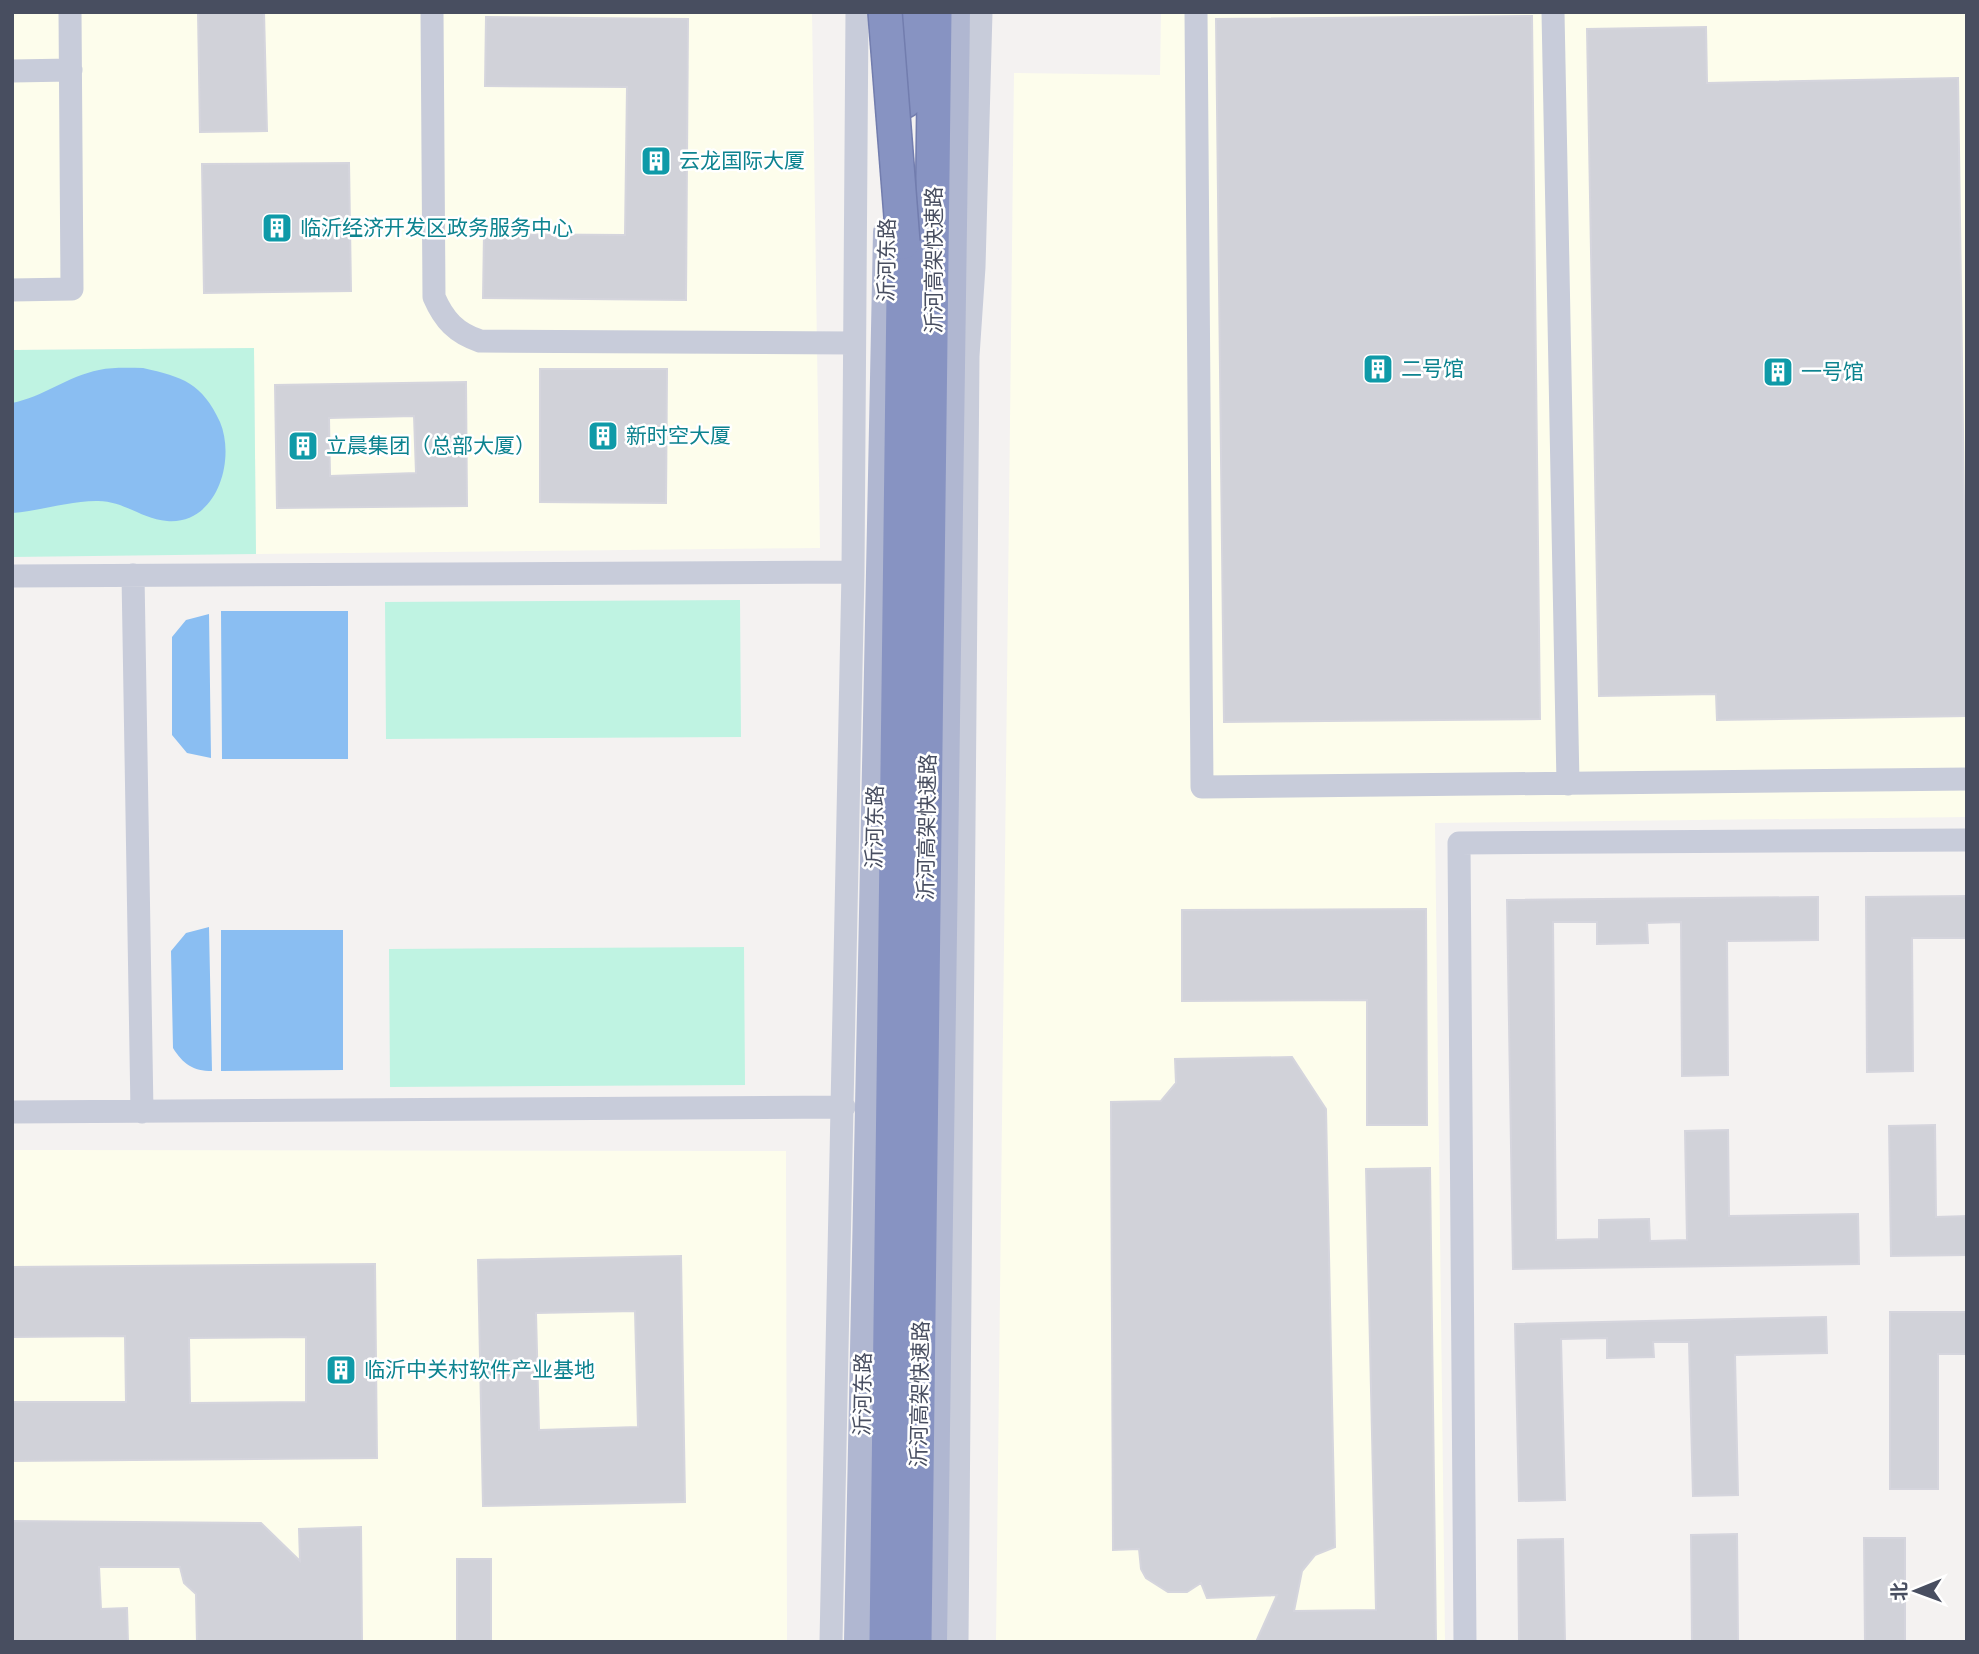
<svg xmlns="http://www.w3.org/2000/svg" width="1979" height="1654" font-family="'Noto Sans','Noto Sans SC',sans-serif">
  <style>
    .commercial { fill: #fdfdec }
    .green { fill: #bff3e2 }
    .water { fill: #8abef2 }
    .building { fill: #d1d2d9; stroke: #d5d5dd; stroke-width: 2; fill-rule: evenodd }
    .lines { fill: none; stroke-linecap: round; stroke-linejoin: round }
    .highway-casing { stroke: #727dae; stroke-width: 36 }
    .minor { stroke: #c8ccda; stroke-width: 23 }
    .major { stroke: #b0b7d1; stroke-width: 28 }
    .highway { stroke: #8793c2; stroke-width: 33 }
    .highway-bridge-casing { stroke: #727dae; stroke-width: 36; stroke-linecap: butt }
    .highway-bridge { stroke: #8793c2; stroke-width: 33 }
    .labels { text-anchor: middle; stroke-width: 5; stroke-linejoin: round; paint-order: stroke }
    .culture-label { font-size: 21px; fill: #0d838f; stroke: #fff; text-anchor: start }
    .street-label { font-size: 21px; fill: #484e60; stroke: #fff }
  </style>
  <rect width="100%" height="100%" fill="#f4f2f1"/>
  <!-- commercial -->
  <path class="commercial" d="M12 12H812L820 548 256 554 254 348 12 350Z
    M1161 12H1967V817L1435 823 1445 1642H996L1014 73 1160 75Z
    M12 1150 786 1151 787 1642H12Z"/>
  <!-- green -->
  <path class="green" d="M254 348 256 554 12 557V350Z
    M740 600 741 737 386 739 385 602Z
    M744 947 745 1085 390 1087 389 949Z"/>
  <!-- water -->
  <path class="water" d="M143 368C183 377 202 383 220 422 236 460 217 525 167 521 141 519 123 500 96 501 68 501 41 511 12 513V403C43 397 68 376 99 370 113 367 129 368 143 368Z
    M221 611H348V759H222Z
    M209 614 211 758 187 753 172 735V637L186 620Z
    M209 927 212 1071C193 1071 183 1064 173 1048L171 951 186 933Z
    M221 930H343V1070L221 1071Z"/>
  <!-- building -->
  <path class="building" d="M198 12H264L267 131 200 132Z
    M1532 16 1540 719 1224 722 1216 19Z
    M486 17 688 19 686 300 483 298 484 234 625 235 627 87 485 86Z
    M1706 27 1707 83 1958 78 1967 716 1717 720 1716 694 1599 696 1587 29Z
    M349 163 351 291 204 293 202 164Z
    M540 369H667L666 503 540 502Z
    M466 382 467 506 277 508 275 385ZM414 416 416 473 330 476 329 418Z
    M1967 896V938H1912L1913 1071 1867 1072 1866 897Z
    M1818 897V940L1727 941 1728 1075 1682 1076 1681 922 1647 923 1648 943 1597 944V922H1553L1556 1240 1599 1239V1220L1649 1219 1650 1241 1687 1240 1685 1131 1728 1130 1729 1216 1858 1214 1859 1264 1513 1269 1507 900Z
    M1426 909 1427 1125H1367V1000L1182 1001V910Z
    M1292 1057 1326 1109 1335 1547 1315 1555 1302 1571 1294 1611 1376 1610 1366 1169 1430 1168 1436 1642H1256L1277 1595 1207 1598 1201 1583 1187 1592H1168L1146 1578 1141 1569 1139 1549 1113 1550 1111 1102 1161 1101 1176 1083 1175 1059Z
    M1935 1125 1936 1217 1967 1216V1255L1891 1256 1889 1126Z
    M681 1256 685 1502 483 1506 478 1260ZM635 1311 638 1427 539 1430 536 1313Z
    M375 1264 377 1458 12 1461V1402H126L125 1336 12 1337V1267ZM306 1337V1402L190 1403 189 1338Z
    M1890 1312H1967V1354H1938V1489H1890Z
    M1826 1317 1827 1353 1735 1355 1738 1495 1693 1496 1689 1342H1653L1654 1357 1607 1358V1338L1561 1339 1565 1500 1519 1501 1515 1324Z
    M12 1521 261 1523 300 1561 299 1529 361 1527 362 1642H197L196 1594 184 1583 180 1567H99L101 1609 127 1608 128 1642H12Z
    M1737 1534 1738 1642H1692L1691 1535Z
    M1864 1538H1905V1642H1865Z
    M1563 1539 1565 1642H1519L1518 1540Z
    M457 1559H491V1642H457Z"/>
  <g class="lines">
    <!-- highway casing -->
    <g class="highway-casing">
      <path id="highway" d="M905 101 906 12
        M886 1642 904 214
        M915 1642 935 12"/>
    </g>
    <!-- minor -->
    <path class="minor" d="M432 12 434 297C444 320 456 333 480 341L853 343
      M1196 12 1202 787 1967 779
      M1553 12 1568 784
      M12 71 71 70
      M12 290 72 289 70 12
      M133 575 142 1112
      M12 576 853 572
      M12 1112 844 1107
      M831 1642 853 572 857 12
      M957 1642 968 356 974 267 981 12
      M1465 1642 1459 843 1967 840"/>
    <!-- major -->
    <path class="major" d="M858 1642 887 232
      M933 1642 956 12"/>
    <!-- highway -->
    <use href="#highway" class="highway"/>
    <!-- highway-bridge casing -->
    <g class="highway-bridge-casing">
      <path id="highway-bridge" d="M885 12 903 242"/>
    </g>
    <!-- highway-bridge -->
    <use href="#highway-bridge" class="highway-bridge"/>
  </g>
  <!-- icons -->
  <defs>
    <g id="building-square" transform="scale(1.575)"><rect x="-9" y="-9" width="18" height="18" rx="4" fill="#0f9aa8" stroke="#fff"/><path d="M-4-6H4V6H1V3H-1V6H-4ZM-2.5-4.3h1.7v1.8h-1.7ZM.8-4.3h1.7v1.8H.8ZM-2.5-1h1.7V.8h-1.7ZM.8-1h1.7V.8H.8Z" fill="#fff"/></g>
  </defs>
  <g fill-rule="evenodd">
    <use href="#building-square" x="656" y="161"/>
    <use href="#building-square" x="277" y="228"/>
    <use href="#building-square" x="1378" y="369"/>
    <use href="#building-square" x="1778" y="372"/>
    <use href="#building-square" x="603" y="436"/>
    <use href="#building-square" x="303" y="446"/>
    <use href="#building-square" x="341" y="1370"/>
  </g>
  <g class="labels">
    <!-- culture labels -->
    <g class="culture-label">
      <text x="679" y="168">云龙国际大厦</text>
      <text x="300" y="235">临沂经济开发区政务服务中心</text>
      <text x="1401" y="376">二号馆</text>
      <text x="1801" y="379">一号馆</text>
      <text x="626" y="443">新时空大厦</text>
      <text x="326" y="453">立晨集团（总部大厦）</text>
      <text x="364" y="1377">临沂中关村软件产业基地</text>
    </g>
    <!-- street labels -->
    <g class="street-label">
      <text transform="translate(887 260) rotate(-89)" y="7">沂河东路</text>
      <text transform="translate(934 260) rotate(-90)" y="7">沂河高架快速路</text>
      <text transform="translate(875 827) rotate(-89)" y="7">沂河东路</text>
      <text transform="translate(927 827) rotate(-89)" y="7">沂河高架快速路</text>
      <text transform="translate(863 1394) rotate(-89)" y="7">沂河东路</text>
      <text transform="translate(920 1394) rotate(-89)" y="7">沂河高架快速路</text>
    </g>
  </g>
  <!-- border -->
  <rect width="1979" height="1654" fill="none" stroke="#484e60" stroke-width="28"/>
  <!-- north arrow -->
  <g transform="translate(1916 1591) rotate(269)" stroke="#ffffff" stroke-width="5" paint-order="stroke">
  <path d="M0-5L12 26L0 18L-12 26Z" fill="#484e60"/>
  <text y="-10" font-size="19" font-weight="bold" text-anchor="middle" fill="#484e60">北</text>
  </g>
</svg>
